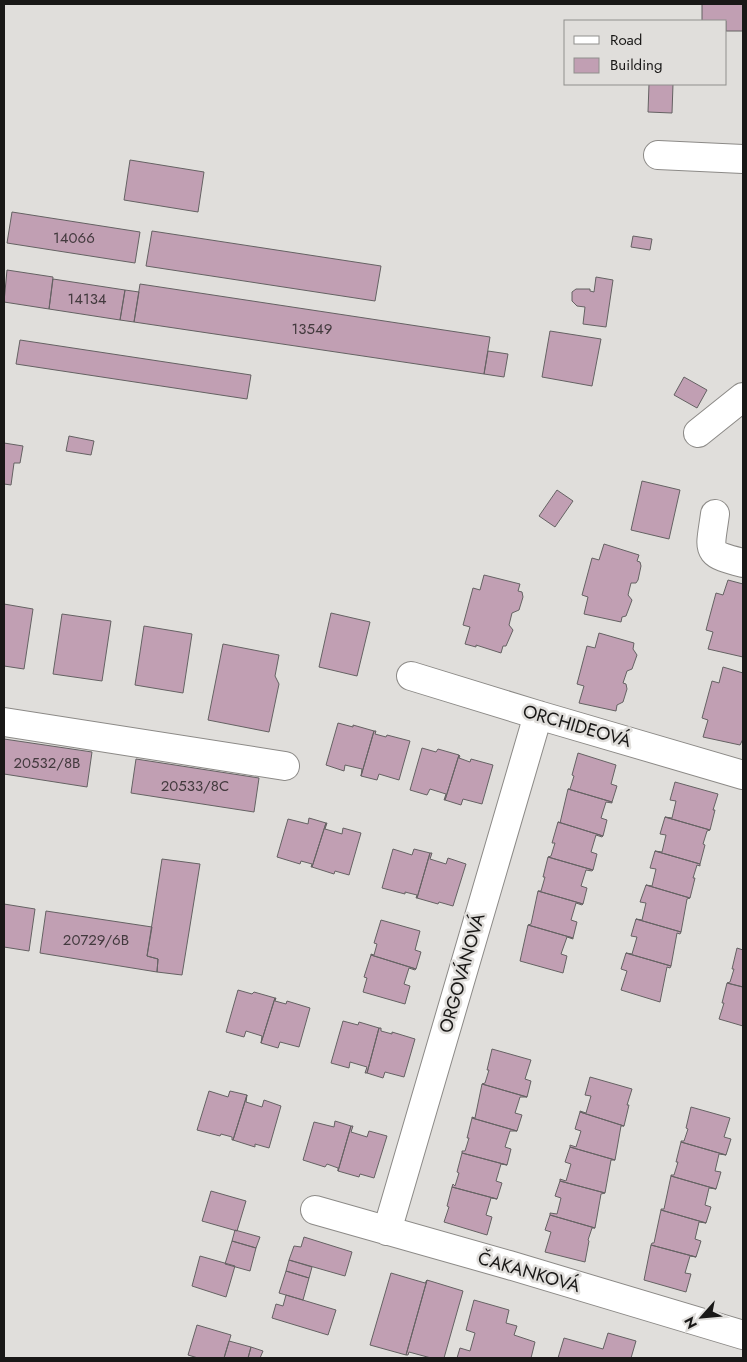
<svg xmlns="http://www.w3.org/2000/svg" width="747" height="1362" font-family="Jost,sans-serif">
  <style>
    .building { fill: #c19fb3; stroke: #656263 }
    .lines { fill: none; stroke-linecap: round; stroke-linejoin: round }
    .minor-casing { stroke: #8c8a87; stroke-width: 30 }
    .minor { stroke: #fff; stroke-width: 28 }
    .labels { text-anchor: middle; stroke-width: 5; stroke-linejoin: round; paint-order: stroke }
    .number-label { font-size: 15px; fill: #433a3e }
    .street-label { font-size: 18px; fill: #191817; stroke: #e0dedb }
  </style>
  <rect width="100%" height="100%" fill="#e0dedb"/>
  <!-- building -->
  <path class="building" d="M702 4H743V31H726V21H702Z
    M649 84H673L672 113 648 112Z
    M130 160 204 172 198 212 124 200Z
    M12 212 140 232 135 263 7 243Z
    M152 231 381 266 375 301 146 266Z
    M633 236 652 239 650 250 631 247Z
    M7 270 53 277 49 309 4 302Z
    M596 277 613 280 606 327 583 324 585 307 577 306 572 301V292L576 289H590V291L594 292Z
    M53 279 125 290 120 320 49 309Z
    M140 284 490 337 484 374 134 322Z
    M125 290 139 292 134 322 120 320Z
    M550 331 601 339 592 386 542 377Z
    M20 340 251 375 247 399 16 364Z
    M488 351 508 354 504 377 484 374Z
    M684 377 707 390 697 408 674 395Z
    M69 436 94 441 91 455 66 451Z
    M4 443 23 446 20 463H14L11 485 4 484Z
    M642 481 680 490 669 539 631 530Z
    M557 490 573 501 555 527 539 516Z
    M604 544 639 555 637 561 640 562 641 566 638 580 636 583H631L628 595 632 600 626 616 622 617 621 622 584 614 588 597 582 595 592 558 599 560Z
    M484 575 520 584 518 591 522 592 523 597 519 610 512 613 509 625 513 630 506 646H503L501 653 476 645V647L465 644 470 627 463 625 473 588 480 590Z
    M728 580 743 584V657L708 649 713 632 706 630 716 593 723 595Z
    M4 604 33 609 24 669 4 666Z
    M331 613 370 622 357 676 319 667Z
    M62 614 111 621 102 681 53 674Z
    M144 626 192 634 183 693 135 685Z
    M599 633 634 643 633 649 637 655 632 669 627 671 623 683 626 684 627 689 623 702 617 705 616 711 579 703 584 686 577 684 587 646 595 648Z
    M223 644 279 655 275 676 279 684 269 732 208 720Z
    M723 667 743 673V739L740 745 703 737 708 720 702 718 712 681 719 683Z
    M338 723 353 727V725L374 731 361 776 362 769 345 765 344 771 326 765Z
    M374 731H376L375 734 386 737 387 735 410 741 399 780 379 774 377 780 361 776Z
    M4 739 92 752 87 787 4 774Z
    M422 748 436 752 438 749 459 755 445 800H444L446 794 430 789 427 795 410 790Z
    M578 753 616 765 611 784 617 786 612 802 568 789H570L574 776 572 775Z
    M459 755 460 756 459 758 470 762 471 759 493 765 482 804 463 799 461 805 445 800Z
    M136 759 259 778 254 812 131 793Z
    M675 782 718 794 713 810H715L710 830 665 817 672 818 676 801 670 800Z
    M568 789 612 802V803L606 802 601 818 607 820 603 836 558 822 560 823Z
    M665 817 710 830 707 831 703 844 705 845 700 864 655 851 662 852 666 835 660 834Z
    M309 818 326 823 312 867H311L312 864 301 861 300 864 277 857 288 819 308 824Z
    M558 822 603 836 602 837 596 835 591 852 597 854 593 870 548 857 551 856 555 843H552Z
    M326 823H327L325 829 342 834 343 828 361 833 349 875 335 871 334 874 312 867Z
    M393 849 412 855 414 849 430 853 417 898H416L417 895 405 892V894L382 888Z
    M655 851 700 864V866L697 865 693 878H695L690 898 646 885 652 886 656 869 650 868Z
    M430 853H432L430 859 446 864 448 858 466 864 453 906 439 902 438 904 417 898Z
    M548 857 593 870 592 871 586 870 581 886 587 888 583 904 538 891H541L545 877H543Z
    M162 859 200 864 182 975 157 972 158 959 147 956Z
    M646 885 690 898 687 899 681 932 636 919 642 920 646 903 640 902Z
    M538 891 583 904 582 905 576 903 571 920 577 922 573 938 528 925 531 924Z
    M4 904 35 909 29 951 4 947Z
    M46 911 152 927 147 956 158 959 157 972 40 953Z
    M636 919 681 932 680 934 677 933 671 966 626 953 632 954 637 937 631 936Z
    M381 920 420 931 415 950 421 952 416 969 371 955V954L374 955 377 944 374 943Z
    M528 925 573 938V939L567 937 561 954 567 956 563 973 520 961Z
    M737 948 743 950V987L727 983 730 982 734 969H732Z
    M626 953 671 966 670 968 667 967 660 1002 621 990 627 971 621 969Z
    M371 955 416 969 415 970 409 968 404 984 410 986 405 1004 363 992 367 978 364 977Z
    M727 983 743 987V1026L719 1019 724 1003H722Z
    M238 990 252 994 254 992 275 998 261 1043 262 1036 246 1031 244 1037 226 1032Z
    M275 998H276L275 1001 286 1004 287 1001 310 1008 299 1047 280 1042 278 1048 261 1043Z
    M343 1021 358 1025 359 1022 379 1028 367 1073H365L367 1067 350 1062 349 1068 331 1063Z
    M379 1028H381V1031L392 1034V1032L415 1039 404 1077 385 1072 383 1078 367 1073Z
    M492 1049 531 1060 525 1079 531 1081 527 1097 482 1084 485 1083 489 1070H487Z
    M590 1077 632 1089 627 1105H629L624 1126 580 1112V1111L586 1113 591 1096 585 1095Z
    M482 1084 527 1097H520L515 1113 522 1115 517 1131 472 1118V1117L475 1118Z
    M209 1091 228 1097 230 1091 247 1095 233 1140H232V1137L221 1134 220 1136 197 1130Z
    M247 1095 246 1102 262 1107 264 1100 281 1106 269 1148 255 1144V1147L233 1140Z
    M691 1107 730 1118 724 1137 731 1139 726 1155 681 1142V1141H684L688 1129 686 1128Z
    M580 1112 624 1126H621L615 1160 570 1147V1145L576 1147 581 1131 575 1129Z
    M472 1118 517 1131H510L505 1147 511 1149 507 1165 462 1153V1151H465L469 1138H467Z
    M335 1121 351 1126 338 1171V1168L327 1164 325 1167 303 1160 314 1122 334 1127Z
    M351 1126H353L351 1132 367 1137 369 1131 387 1136 374 1178 360 1174 359 1177 338 1171Z
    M681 1142 726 1155 719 1154 715 1171 721 1172 716 1189 671 1176V1175H674L678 1162H676Z
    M570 1147 615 1160H611L605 1193 560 1181V1179L566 1181 571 1164 565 1162Z
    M462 1153 507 1165 501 1164 496 1181 502 1183 497 1199 452 1187 453 1184 455 1186 459 1173 457 1172Z
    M671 1176 716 1189 709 1188 705 1205 711 1207 706 1223 661 1210V1209H664Z
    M560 1181 605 1193 601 1194 595 1228 550 1215V1213L557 1214 561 1198 555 1196Z
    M452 1187 497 1199 491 1198 486 1215 492 1217 487 1235 444 1222 449 1207 447 1206Z
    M211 1191 246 1201 237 1231 202 1221Z
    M661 1210 706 1223 699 1222 695 1239 701 1241 696 1257 651 1245 652 1243H654Z
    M550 1215 595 1228H592L588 1240 589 1241 585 1262 545 1252 551 1232 545 1230Z
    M235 1230 260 1237 256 1248 232 1241Z
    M304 1237 352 1252 345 1276 289 1260 294 1246 301 1247Z
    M232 1241 256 1248 250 1271 225 1264Z
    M651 1245 696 1257 690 1256 685 1273 691 1274 686 1292 644 1280Z
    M200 1256 235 1266 226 1297 192 1286Z
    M289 1260 312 1267 309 1278 286 1271Z
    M286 1271 309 1278 303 1300 279 1293Z
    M391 1273 425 1283 427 1280 406 1355 370 1345Z
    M427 1280 463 1291 444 1358H431L409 1352 408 1355H406Z
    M286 1295 336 1310 328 1335 272 1318 276 1304 283 1306Z
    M474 1300 509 1310 506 1323 517 1326 514 1335 535 1342 531 1358H457L460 1348 470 1351 475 1333 466 1330Z
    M197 1325 231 1335 224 1358H198L188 1355Z
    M608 1333 636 1341 631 1358H558L564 1338 603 1349Z
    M229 1341 251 1347 248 1358H224Z
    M251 1347 263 1351 260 1358H248Z"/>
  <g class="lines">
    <!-- minor casing -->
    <g class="minor-casing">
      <path id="minor" d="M658 155 743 159
        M698 433 743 397
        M715 514C710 552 704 553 743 563
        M411 676 538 715 743 775
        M4 722 285 766
        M315 1210 509 1265 743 1335
        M387 1231 538 715"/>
    </g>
    <!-- minor -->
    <use href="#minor" class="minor"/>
  </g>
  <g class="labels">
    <!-- number labels -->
    <g class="number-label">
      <text x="74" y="243">14066</text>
      <text x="87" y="304">14134</text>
      <text x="312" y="334">13549</text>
      <text x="47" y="768">20532/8B</text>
      <text x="195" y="791">20533/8C</text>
      <text x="96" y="945">20729/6B</text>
    </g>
    <!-- street labels -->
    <g class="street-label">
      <text transform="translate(577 726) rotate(16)" y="6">ORCHIDEOVÁ</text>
      <text transform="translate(462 973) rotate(-74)" y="6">ORGOVÁNOVÁ</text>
      <text transform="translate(529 1272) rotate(16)" y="6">ČAKANKOVÁ</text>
    </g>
  </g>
  <!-- border -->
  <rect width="747" height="1362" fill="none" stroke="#191817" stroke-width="10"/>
  <!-- legend -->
  <rect x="564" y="20" width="162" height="65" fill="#e0dedb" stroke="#908f8d"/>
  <rect x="574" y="36" width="25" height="8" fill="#ffffff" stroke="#908f8d"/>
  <text x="610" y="45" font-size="15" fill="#191817">Road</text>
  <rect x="574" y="58" width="25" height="15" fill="#c19fb3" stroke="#908f8d"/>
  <text x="610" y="70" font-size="15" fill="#191817">Building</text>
  <!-- north arrow -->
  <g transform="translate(702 1317) rotate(243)" stroke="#e0dedb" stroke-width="4" paint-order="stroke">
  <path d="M0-4L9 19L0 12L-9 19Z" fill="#191817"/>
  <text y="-8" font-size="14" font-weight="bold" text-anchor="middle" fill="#191817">N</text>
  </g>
</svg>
